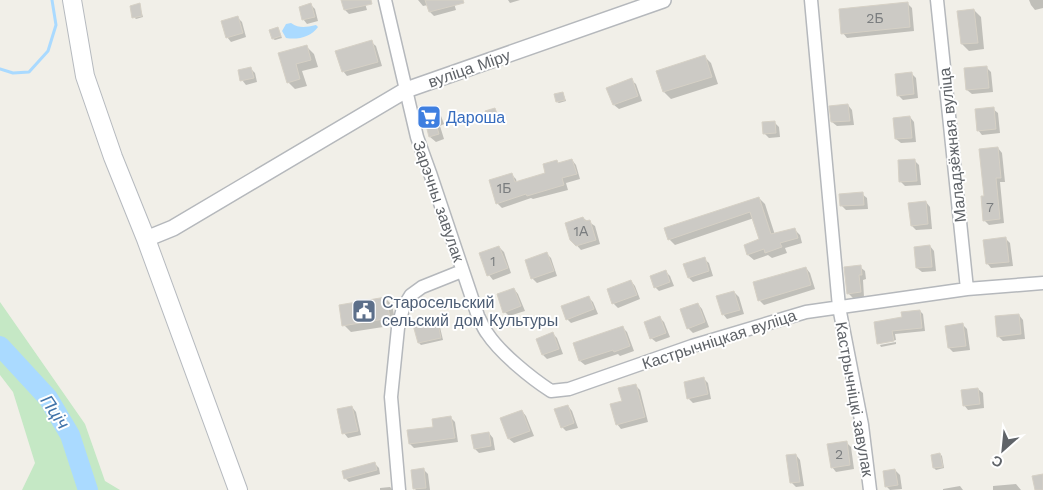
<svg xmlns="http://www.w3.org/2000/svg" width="1043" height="490" font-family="'Work Sans',sans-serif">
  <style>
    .green { fill: #c5e8c5 }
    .water { fill: #aadaff }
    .shadow { fill: #0003 }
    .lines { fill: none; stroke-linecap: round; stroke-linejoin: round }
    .stream { stroke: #aadaff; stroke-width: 3 }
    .river { stroke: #aadaff; stroke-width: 20 }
    .building { fill: #cccac5; stroke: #d6d1c6 }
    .minor-casing { stroke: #b5b8bc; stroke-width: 15 }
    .tertiary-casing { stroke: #b5b8bc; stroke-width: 18 }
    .secondary-casing { stroke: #b6babf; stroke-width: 20 }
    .minor { stroke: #fff; stroke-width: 12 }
    .tertiary { stroke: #fff; stroke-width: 15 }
    .secondary { stroke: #fff; stroke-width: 18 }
    .labels { text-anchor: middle; stroke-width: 4; stroke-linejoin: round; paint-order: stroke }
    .number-label { font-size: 14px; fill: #7a7d7f }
    .street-label { font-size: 16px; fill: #5f6368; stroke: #fff }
    .shop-label { font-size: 16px; fill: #366cbe; stroke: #fff; text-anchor: start }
    .service-label { font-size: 16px; fill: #4e5e75; stroke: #fff; text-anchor: start }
    .water-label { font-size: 18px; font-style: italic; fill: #4174aa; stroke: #fff }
  </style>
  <rect width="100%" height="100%" fill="#f1efe8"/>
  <!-- green -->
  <path class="green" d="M0 302 85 424 105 481 120 490H22L35 463 13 392 0 375Z"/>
  <!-- water -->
  <path class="water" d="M291 23C300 29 306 27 316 25L318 27C311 37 298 40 286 38L282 31 286 24Z"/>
  <!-- shadow -->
  <path class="shadow" d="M343 0H364L367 10 349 14 345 10Z
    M418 0H453L456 10 434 16 430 12 428 5 423 6Z
    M508 0H520L510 3Z
    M1029 0H1043V8L1035 10 1031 5Z
    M907 3 912 8 914 31 847 38 843 33Z
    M139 5 143 17 136 19 134 17Z
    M311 5 315 9 318 21 307 24 303 19Z
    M974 10 981 17 984 49 969 51 962 44Z
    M238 18 242 22 246 37 231 42 227 37Z
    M278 28 282 38 275 40 273 39Z
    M371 42 376 46 382 66 347 76 343 71Z
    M307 47 314 54 318 67 302 71 307 86 295 89 288 82 280 54Z
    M704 56 711 63 718 84 671 99 664 92Z
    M986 67 991 72 993 92 972 94 967 90 965 69Z
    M251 69 255 73 257 82 246 85 242 80Z
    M912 74 916 78 918 98 903 100 898 95Z
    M631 80 636 84 642 101 619 109 614 105 608 89Z
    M563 93 566 101 559 103 557 102Z
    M848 105 852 110 854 125 837 126 832 122Z
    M495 109 499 118 491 121 487 112Z
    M993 109 998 113 1000 133 982 135 978 130Z
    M436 110 441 116 444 124 440 126 444 139 436 142 430 137Z
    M910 117 914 122 916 142 901 143 896 139Z
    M774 122 779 127 780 137 769 138 764 133Z
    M998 148 1002 153 1005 182H1000L1004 223 989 225 984 220 985 197Z
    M572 160 576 165 580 179 566 183 568 190 533 199 531 198 502 208 497 203 511 174 516 179 517 183 547 174 557 162 559 164Z
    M914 160 919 165 921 185 905 186 901 182Z
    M862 194 867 198 868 209 846 210 841 205Z
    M759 198 765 204 775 235 794 229 800 235 802 243 785 248 787 253 772 258 768 255 754 260 748 255 745 246 761 240 754 218 675 245 669 239Z
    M926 202 930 207 932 229 916 230 912 226Z
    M583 218 595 226 600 244 581 250 571 239Z
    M1006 239 1010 243 1013 266 991 268 987 263Z
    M930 246 934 251 936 271 922 272 917 268Z
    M499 247 504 252 511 273 493 280 489 275Z
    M547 254 551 258 557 276 537 283 532 278Z
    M704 259 709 263 713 276 693 282 689 278Z
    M860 267 865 271 866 279 863 280 864 297 853 298 848 293Z
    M806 268 810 273 815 289 764 305 760 301 754 283Z
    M666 272 670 276 674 286 659 291 655 287Z
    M631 281 635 286 640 299 618 308 613 303Z
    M514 289 518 294 525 311 509 316 505 312Z
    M734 292 739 297 744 314 727 319 723 314Z
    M588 297 593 302 598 314 571 323 567 319Z
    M385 298 392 305 396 325 351 332 344 325Z
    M698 304 702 309 709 327 693 333 688 328Z
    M920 311 923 314 925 331 895 334 896 340 878 343 875 323 904 318 903 313Z
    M1019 315 1023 320 1025 339 1003 341 998 336Z
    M659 317 664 322 670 337 656 342 651 338Z
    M437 321 439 323 443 340 421 345 419 343Z
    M963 325 967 329 970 350 953 352 949 348Z
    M623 328 627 332 634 351 620 356 618 354 585 365 580 361 574 344Z
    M553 334 557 338 563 354 547 359 543 355Z
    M896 342V344L881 347 880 345Z
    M704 379 708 383 711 399 693 403 688 398Z
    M635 385 640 390 648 422 621 429 617 424 623 402Z
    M978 389 983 393 984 408 968 410 964 405Z
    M568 406 572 411 578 428 566 431 562 427Z
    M352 407 356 412 361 435 348 438 344 433Z
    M522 411 526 416 534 436 514 443 509 439Z
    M451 418 455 422 458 442 414 448 410 444Z
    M489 433 493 438 495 450 479 453 475 449Z
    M846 442 851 447 854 469 836 472 832 467Z
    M940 454 942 456 944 468 936 470 934 468Z
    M796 455 800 460 804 486 796 487 791 482Z
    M375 464 379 468 380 474 349 482 345 478Z
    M424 470 428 474 430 490H416L414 488Z
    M895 470 900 475 902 489 890 490 886 486Z
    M1016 484 1021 490H993V486Z
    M960 486 963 490H943V489Z
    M390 487 393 490H380V488Z"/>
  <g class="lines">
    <!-- stream -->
    <path class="stream" d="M0 69 13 73 29 72 48 51 56 25 52 0"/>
    <!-- river -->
    <path class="river" d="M0 346 48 398 70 435 88 490"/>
  </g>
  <!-- building -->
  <path class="building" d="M341 0H371L372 4 344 10Z
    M425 0H463L464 3 429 12Z
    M908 2 910 27 841 34 839 9Z
    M140 3 142 16 132 18 130 6Z
    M311 3 315 17 302 20 299 7Z
    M974 9 978 43 961 44 957 11Z
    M238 16 243 33 226 38 221 21Z
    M278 27 281 36 272 39 269 30Z
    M372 40 378 62 342 72 335 51Z
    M307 45 311 60 296 64 300 79 287 83 278 53Z
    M705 55 712 77 663 92 656 71Z
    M987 66 989 88 966 90 964 68Z
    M251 67 254 78 240 81 238 70Z
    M912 72 914 94 897 96 895 74Z
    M632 78 638 96 613 105 606 88Z
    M563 92 565 100 556 102 554 94Z
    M848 104 850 121 831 122 829 106Z
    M994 107 996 129 977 131 975 109Z
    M495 108 498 117 488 119 485 111Z
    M436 109 440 119 435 120 439 134 429 137 423 113Z
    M910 116 912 138 895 139 893 118Z
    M775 121 776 133 763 134 762 122Z
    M998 147 1001 178H996L1000 219 983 221 981 196H984L979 149Z
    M572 159 577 174 562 178 564 185 527 196 526 194 496 204 489 180 512 173 515 182 545 173 543 164 557 160 558 163Z
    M915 159 917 181 899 182 898 160Z
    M863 192 864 205 840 206 839 194Z
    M759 197 771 234 795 228 798 238 780 243 782 247 765 253 764 249 747 255 744 245 759 239 750 212 668 240 664 228Z
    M926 201 928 224 911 226 908 203Z
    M583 217 585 221 590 220 596 240 576 246 570 240 565 223Z
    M1006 237 1009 262 986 264 983 240Z
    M930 245 932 267 916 268 914 247Z
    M499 246 508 268 487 276 479 253Z
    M547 252 554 271 531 279 525 260Z
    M705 257 709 271 688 278 683 264Z
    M861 265 862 275H859L861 292 847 294 844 267Z
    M806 267 811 285 758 301 753 282Z
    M666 270 670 282 654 288 650 276Z
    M631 280 637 295 612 304 607 289Z
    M514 288 521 306 503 313 497 294Z
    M734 291 740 310 722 315 716 296Z
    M589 296 594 309 566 320 561 306Z
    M386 297 390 318 342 326 339 305Z
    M698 303 705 322 687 329 680 309Z
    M920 310 922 328 892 331 894 341 877 344 874 322 902 317 901 312Z
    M1019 314 1021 334 997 337 995 316Z
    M660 316 666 333 650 339 644 322Z
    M437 319 441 338 418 343 413 325Z
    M963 323 966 346 948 348 945 326Z
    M623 326 630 346 614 352 613 350 579 361 573 343Z
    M553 332 559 349 542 355 536 339Z
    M704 377 708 394 687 399 684 382Z
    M636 384 645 417 616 425 610 404 622 401 618 388Z
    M978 388 980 404 963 406 961 390Z
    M568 405 574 423 561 428 554 409Z
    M352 406 358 431 342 434 337 409Z
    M522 410 530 431 508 439 500 418Z
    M451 416 455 438 409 444 407 430 433 427 432 419Z
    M489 432 491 446 474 449 471 435Z
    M847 441 850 465 831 468 827 444Z
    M940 453 943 467 933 468 931 455Z
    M796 454 800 482 790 483 786 455Z
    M375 462 377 470 344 479 342 471Z
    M424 468 426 488 413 489 411 470Z
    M895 469 898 485 885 487 883 471Z
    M1043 474V490H1035L1032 476Z"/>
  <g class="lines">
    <!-- minor casing -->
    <g class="minor-casing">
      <path id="minor" d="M385 0 417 137 430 173 478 316C481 321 483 328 487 333 500 353 531 378 551 391L569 389 692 346 806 312 967 289 1043 283
        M811 0 839 307 862 425 870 490
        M937 0 967 289
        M399 490 391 397 398 328 403 308 411 295 422 287 462 271"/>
    </g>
    <!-- tertiary casing -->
    <g class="tertiary-casing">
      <path id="tertiary" d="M146 239 173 228 406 90 663 0"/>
    </g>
    <!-- secondary casing -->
    <g class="secondary-casing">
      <path id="secondary" d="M72 0 85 76 113 157 146 239 238 490"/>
    </g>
    <!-- minor -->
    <use href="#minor" class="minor"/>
    <!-- tertiary -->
    <use href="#tertiary" class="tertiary"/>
    <!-- secondary -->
    <use href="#secondary" class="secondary"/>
  </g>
  <!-- icons -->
  <defs>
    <g id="supermarket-square" transform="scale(1.25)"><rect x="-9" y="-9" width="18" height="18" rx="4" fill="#3f7fe0" stroke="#fff"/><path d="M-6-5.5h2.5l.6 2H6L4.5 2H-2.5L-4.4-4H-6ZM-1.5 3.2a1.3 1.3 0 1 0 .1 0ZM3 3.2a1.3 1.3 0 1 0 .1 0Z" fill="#fff"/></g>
    <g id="civic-square" transform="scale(1.25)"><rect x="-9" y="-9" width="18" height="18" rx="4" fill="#5c6f8a" stroke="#fff"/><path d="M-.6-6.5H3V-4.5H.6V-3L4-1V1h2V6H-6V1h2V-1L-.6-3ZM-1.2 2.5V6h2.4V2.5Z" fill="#fff"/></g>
  </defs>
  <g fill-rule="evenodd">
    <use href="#supermarket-square" x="429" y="117"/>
    <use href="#civic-square" x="364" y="311"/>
  </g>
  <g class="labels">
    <!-- number labels -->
    <g class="number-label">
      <text x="875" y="23">2Б</text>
      <text x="504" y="193">1Б</text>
      <text x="990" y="212">7</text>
      <text x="581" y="236">1А</text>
      <text x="493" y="266">1</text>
      <text x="839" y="459">2</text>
    </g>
    <!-- street labels -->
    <g class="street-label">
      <text transform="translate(469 68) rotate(-19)" y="6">вуліца Міру</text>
      <text transform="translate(952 145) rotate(-96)" y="6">Маладзёжная вуліца</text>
      <text transform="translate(439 201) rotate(71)" y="6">Зарэчны завулак</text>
      <text transform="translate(719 339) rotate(-18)" y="6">Кастрычніцкая вуліца</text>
      <text transform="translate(855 399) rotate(80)" y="6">Кастрычніцкі завулак</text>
    </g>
    <!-- shop labels -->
    <g class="shop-label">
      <text x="446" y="123">Дароша</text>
    </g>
    <!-- service labels -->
    <g class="service-label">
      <text x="382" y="308">Старосельский<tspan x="382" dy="18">сельский дом Культуры</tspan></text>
    </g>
    <!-- water labels -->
    <g class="water-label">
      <text transform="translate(55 412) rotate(56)" y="6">Пціч</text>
    </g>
  </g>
  <!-- north arrow -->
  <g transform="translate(1003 450) rotate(207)" stroke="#ffffff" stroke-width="4" paint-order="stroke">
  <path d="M0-4L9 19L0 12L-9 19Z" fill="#5f6368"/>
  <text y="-8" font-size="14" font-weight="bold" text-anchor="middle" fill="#5f6368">С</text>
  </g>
</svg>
